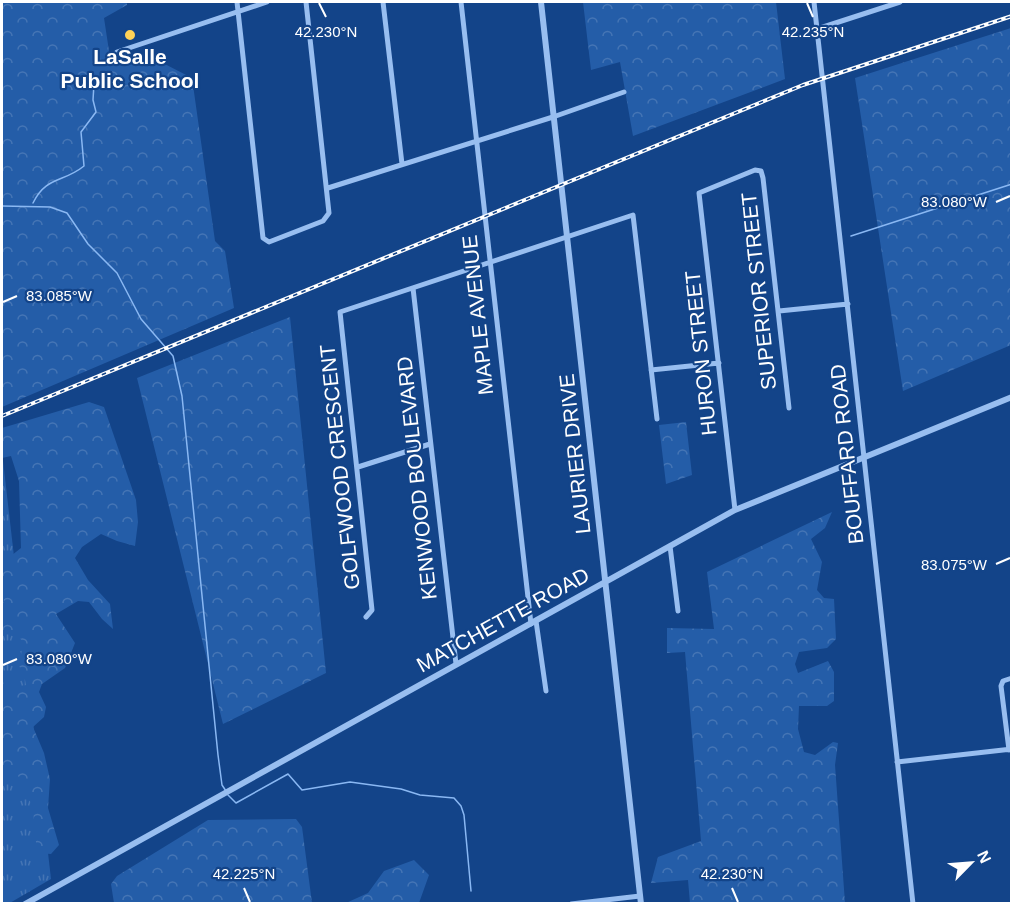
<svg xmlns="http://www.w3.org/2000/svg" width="1013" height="905" font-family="Arial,sans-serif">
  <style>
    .grass { fill: url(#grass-tufts) }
    .forest { fill: url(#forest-crowns) }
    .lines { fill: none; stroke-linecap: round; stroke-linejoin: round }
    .stream { stroke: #8ab8f3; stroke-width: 1.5 }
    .minor { stroke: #98bef0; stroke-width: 5 }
    .tertiary { stroke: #98bef0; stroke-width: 6 }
    .rail-casing { stroke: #fff; stroke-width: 4 }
    .rail { stroke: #134489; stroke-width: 1.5; stroke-dasharray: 4.5; stroke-linecap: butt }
    .ticks { fill: none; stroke: #fff; stroke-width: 2 }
    .poi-dot { fill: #ffd257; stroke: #134489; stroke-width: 2 }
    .labels { text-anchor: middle; stroke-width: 4.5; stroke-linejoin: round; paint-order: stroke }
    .poi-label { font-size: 21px; font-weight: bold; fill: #fff; stroke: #134489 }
    .street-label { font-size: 21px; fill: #fff; stroke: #134489 }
    .ticks-label { font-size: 15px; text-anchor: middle; fill: #fff; stroke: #134489; stroke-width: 4.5; stroke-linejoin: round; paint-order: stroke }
  </style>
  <defs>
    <pattern id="grass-tufts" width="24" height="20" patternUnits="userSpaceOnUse" patternTransform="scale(1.5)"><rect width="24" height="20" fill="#245da8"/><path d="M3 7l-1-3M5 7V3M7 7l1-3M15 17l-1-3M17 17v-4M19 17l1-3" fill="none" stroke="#4575b5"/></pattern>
    <pattern id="forest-crowns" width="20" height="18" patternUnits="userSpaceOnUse" patternTransform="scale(1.5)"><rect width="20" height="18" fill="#245da8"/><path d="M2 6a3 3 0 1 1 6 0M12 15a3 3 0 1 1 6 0" fill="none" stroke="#4575b5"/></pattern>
  </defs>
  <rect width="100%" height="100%" fill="#134489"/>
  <!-- grass -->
  <path class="grass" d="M2 452 51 879 8 904 2 903Z"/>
  <!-- forest -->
  <path class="forest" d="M2 2H127V5L104 18 109 51 153 58 192 78 215 241 225 251 234 308 2 407Z
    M583 2H776L785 79 633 136 620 62 591 70Z
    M1011 28V345L903 391 855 78Z
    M290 317 326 673 223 724 137 378Z
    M89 402 104 407 136 500 138 522 135 546 117 541 101 534 82 547 75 558 88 580 110 604 113 629 102 619 89 602 78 601 56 614 75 643 65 668 42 684 39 692 46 707 44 717 33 727 44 753 50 779 48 808 59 845 51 854 37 853 33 810 23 780 2 764V678L4 685 17 690 26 685 24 675 16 660 21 655 23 641 10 631H2V604L4 602 2 563 21 548 19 481 11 456 2 458V428Z
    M686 422 692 475 666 484 659 425Z
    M832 512 825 528 811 539 822 562 817 590 824 598 834 599 836 639 827 648 799 652 795 664 798 673 828 661 834 672V701L827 706H799L798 729 804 752 815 755 833 742 838 743 835 765 845 903H690L688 880 651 883 658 857 701 841 685 652 667 653V628L714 629 707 572Z
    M296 819 302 827 312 903H114L111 884 117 876 208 820Z
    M414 860 429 875 419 903H346L368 893 384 871Z"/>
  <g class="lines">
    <!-- stream -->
    <path class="stream" d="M33 203C46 176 63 183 84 166L81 132 96 112 93 100 94 84
      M2 206 50 207 67 213 88 244 117 273 141 319 173 356 182 396 218 755 222 785 226 791
      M851 236 1012 184
      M228 795 236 803 288 774 302 790 350 782 401 789 420 795 454 798 461 806 464 815 471 891"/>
    <!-- minor -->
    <path class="minor" d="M237 2 263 238 269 242 323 221 329 213 306 2
      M383 2 402 164
      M461 2 531 624
      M814 2 913 904
      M817 29 900 2
      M117 52 267 2
      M328 188 553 117 624 92
      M413 288 456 664
      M779 311 848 304
      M651 370 719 363
      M358 467 430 444
      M735 510 699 193 755 170 761 171 763 178 789 408
      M670 546 678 611
      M366 617 372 610 340 312 633 215 657 419
      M536 621 546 691
      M1009 750 1001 686 1003 681 1012 678
      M897 762 1012 749
      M571 904 640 896"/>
    <!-- tertiary -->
    <path class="tertiary" d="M541 2 641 904
      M25 904 735 510 1012 397"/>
    <!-- rail casing -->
    <g class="rail-casing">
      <path id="rail" d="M2 416 803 85 1012 16"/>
    </g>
    <!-- rail -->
    <use href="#rail" class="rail"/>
  </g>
  <!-- ticks -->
  <path class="ticks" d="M319 3 326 17M807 3 813 17M996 202 1010 196M3 302 17 296M996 564 1010 558M3 665 17 659M244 888 250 902M732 888 738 902"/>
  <!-- markers -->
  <circle class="poi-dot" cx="130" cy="35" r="6"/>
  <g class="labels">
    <!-- poi labels -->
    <g class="poi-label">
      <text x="130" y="64">LaSalle<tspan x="130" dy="24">Public School</tspan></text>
    </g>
    <!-- street labels -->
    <g class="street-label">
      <text transform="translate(759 291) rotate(-96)" y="7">SUPERIOR STREET</text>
      <text transform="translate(478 315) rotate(-96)" y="7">MAPLE AVENUE</text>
      <text transform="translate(701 353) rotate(-96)" y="7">HURON STREET</text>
      <text transform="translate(575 454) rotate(-96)" y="7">LAURIER DRIVE</text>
      <text transform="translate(847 454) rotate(-96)" y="7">BOUFFARD ROAD</text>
      <text transform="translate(340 467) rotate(-96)" y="7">GOLFWOOD CRESCENT</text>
      <text transform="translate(417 478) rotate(-96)" y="7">KENWOOD BOULEVARD</text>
      <text transform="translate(503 620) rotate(-29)" y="7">MATCHETTE ROAD</text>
    </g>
  </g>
  <g class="ticks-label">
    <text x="326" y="37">42.230°N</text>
    <text x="813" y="37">42.235°N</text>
    <text x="954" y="207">83.080°W</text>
    <text x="59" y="301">83.085°W</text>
    <text x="954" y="570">83.075°W</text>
    <text x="59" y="664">83.080°W</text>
    <text x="244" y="879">42.225°N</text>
    <text x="732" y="879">42.230°N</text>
  </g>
  <!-- border -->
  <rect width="1013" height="905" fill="none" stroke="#ffffff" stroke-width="6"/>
  <!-- north arrow -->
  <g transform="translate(971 863) rotate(65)" stroke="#134489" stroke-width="4.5" paint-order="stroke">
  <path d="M0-4.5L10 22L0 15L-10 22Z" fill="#ffffff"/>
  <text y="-9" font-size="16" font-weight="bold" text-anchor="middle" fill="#ffffff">N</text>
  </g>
</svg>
